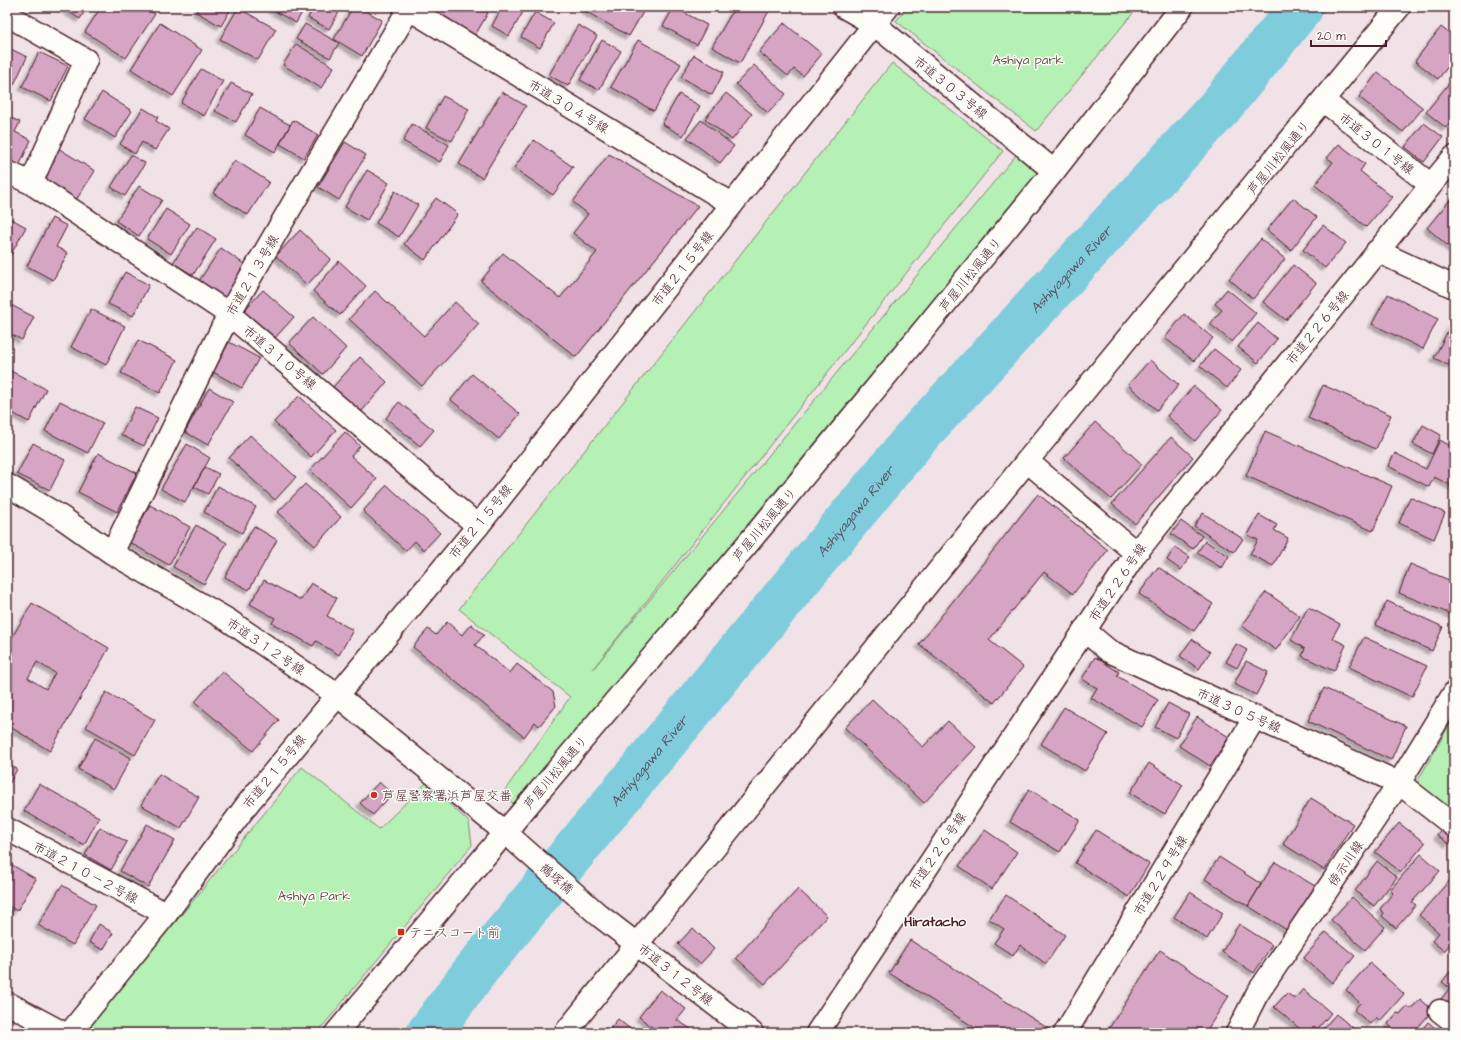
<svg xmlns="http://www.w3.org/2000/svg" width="1461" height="1040" font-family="'Architects Daughter','Klee One',sans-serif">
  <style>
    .green { fill: #b5f0b4; stroke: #808870 }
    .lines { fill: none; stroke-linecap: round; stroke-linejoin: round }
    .river { stroke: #7fccdd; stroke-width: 45 }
    .building { fill: #d6a5c3; stroke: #4a1f2b; fill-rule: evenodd; filter: url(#shadow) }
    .street-casing { stroke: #4a1f2b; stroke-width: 25 }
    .secondary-casing { stroke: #4a1f2b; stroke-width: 25 }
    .street { stroke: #fdfcf7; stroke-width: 22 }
    .secondary { stroke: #fdfcf7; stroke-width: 22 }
    .poi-dot { fill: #c8321e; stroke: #fdfcf7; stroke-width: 1.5 }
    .labels { text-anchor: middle; stroke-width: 3; stroke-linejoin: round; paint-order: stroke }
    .park-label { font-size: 13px; fill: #65534d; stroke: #fdfcf7 }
    .street-label { font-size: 13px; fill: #4a1f2b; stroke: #fdfcf7 }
    .poi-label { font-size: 13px; fill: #4a1f2b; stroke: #fdfcf7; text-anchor: start }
    .water-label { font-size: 14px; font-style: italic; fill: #5a5360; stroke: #fdfcf7 }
    .neighbourhood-label { font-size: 14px; font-weight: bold; fill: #4a1f2b; stroke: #fdfcf7 }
  </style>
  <defs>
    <filter id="shadow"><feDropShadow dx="-3.5" dy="3.5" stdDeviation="1" flood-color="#0004"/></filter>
  </defs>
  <rect width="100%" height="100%" fill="#f1e2e7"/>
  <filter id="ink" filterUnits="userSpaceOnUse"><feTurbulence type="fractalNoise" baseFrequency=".025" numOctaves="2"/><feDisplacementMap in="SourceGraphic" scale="8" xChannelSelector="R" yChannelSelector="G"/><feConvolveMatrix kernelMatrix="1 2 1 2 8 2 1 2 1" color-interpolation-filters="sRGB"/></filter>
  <g filter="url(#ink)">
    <!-- green -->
    <path class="green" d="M907 7H1138L1036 131 896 21Z
      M892 63 1003 151 592 670 1016 155 1038 173 515 806 503 793 570 697 459 609Z
      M1454 717V813L1417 782Z
      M302 767 379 829 426 783 469 822 472 845 317 1033H85Z"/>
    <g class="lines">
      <!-- river -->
      <path class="river" id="s1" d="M429 1033 476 970 919 434 1220 107 1301 7"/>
    </g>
    <!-- building -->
    <path class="building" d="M61 7H87L80 19Z
      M101 7H144L155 14 126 58 85 32Z
      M199 7H232L221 26 196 12Z
      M272 7H305L296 23 271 9Z
      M314 7H342L329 29 308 18Z
      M353 7H359L382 20 362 56 334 39Z
      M440 7H478L488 13 474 37 436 15Z
      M502 7H526L509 36 492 26Z
      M587 7H646L629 36 585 11Z
      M674 7 707 25 697 45 663 26Z
      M735 7H762L769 11 740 63 712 47Z
      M238 8 276 29 258 60 220 39Z
      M535 12 554 23 540 48 521 37Z
      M160 23 202 50 173 96 131 69Z
      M784 23 822 54 803 76 794 69 788 76 759 52Z
      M305 24 339 43 330 58 296 39Z
      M578 25 597 36 568 86 549 75Z
      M1441 27 1454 37V59L1438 79 1415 61Z
      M602 40 621 51 599 90 580 80Z
      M638 40 681 64 654 111 611 87Z
      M296 44 334 67 321 88 283 65Z
      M7 47 27 57 10 93 7 91Z
      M39 52 68 66 51 101 22 87Z
      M694 55 724 72 712 95 681 77Z
      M754 65 786 94 768 113 736 84Z
      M201 69 223 81 204 116 181 103Z
      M1378 72 1423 108 1403 132 1359 97Z
      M1454 77V118L1446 128 1426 112Z
      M231 83 252 94 236 122 215 111Z
      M102 92 132 111 115 138 85 119Z
      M502 92 526 106 482 178 459 164Z
      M726 93 752 114 732 140 705 119Z
      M679 94 700 106 683 136 662 124Z
      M443 96 469 109 452 141 426 128Z
      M143 108 158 117 156 121 169 129 155 150 142 142 135 154 120 144Z
      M260 108 290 125 275 152 245 135Z
      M7 116 20 122 15 132 31 140 19 166 7 160Z
      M293 120 318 135 304 158 280 144Z
      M701 120 734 146 720 163 687 138Z
      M1424 123 1443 137 1424 162 1405 147Z
      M412 124 449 145 440 162 403 141Z
      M534 140 573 167 553 195 514 168Z
      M345 142 366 155 339 200 318 187Z
      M1339 144 1365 164 1360 171 1392 197 1366 227 1315 185 1333 162 1327 158Z
      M58 148 95 171 76 200 40 177Z
      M609 154 698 206 576 357 481 281 503 253 560 298 597 252 573 233 588 214 573 202Z
      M131 155 145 163 125 196 111 187Z
      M235 160 269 182 248 215 213 193Z
      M367 170 389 183 367 220 345 207Z
      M139 186 162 200 139 236 116 221Z
      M395 191 418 205 399 237 376 223Z
      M1454 195V251L1427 228Z
      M436 198 458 214 425 260 404 244Z
      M1293 198 1317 217 1291 250 1267 230Z
      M166 209 190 224 171 254 147 239Z
      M8 217 26 227 9 258 7 257V219Z
      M52 218 67 226 56 247 68 253 53 280 27 266Z
      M1323 225 1346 243 1325 268 1303 250Z
      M197 227 216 239 193 275 173 263Z
      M300 230 331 259 307 285 276 256Z
      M1261 239 1285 259 1253 299 1229 279Z
      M221 248 247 266 226 299 199 281Z
      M339 261 366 286 340 315 313 291Z
      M1293 265 1316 283 1286 320 1263 302Z
      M125 272 149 285 133 316 108 304Z
      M1227 289 1256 313 1232 342 1210 324 1222 310 1215 304Z
      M263 290 294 317 272 341 242 313Z
      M375 291 424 336 455 302 479 324 422 386 349 319Z
      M1388 294 1438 319 1423 349 1372 324Z
      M7 303 34 317 22 340 7 332Z
      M91 309 125 326 106 365 71 347Z
      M1184 314 1213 338 1194 361 1165 338Z
      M313 317 346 348 323 374 289 343Z
      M1453 321H1454V358L1450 366 1434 358Z
      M1258 323 1277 339 1258 363 1238 347Z
      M138 340 177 360 160 393 121 373Z
      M229 342 259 358 242 388 213 372Z
      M1214 349 1241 370 1227 388 1200 366Z
      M360 357 387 382 361 412 333 387Z
      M1150 360 1179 385 1157 410 1128 385Z
      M7 369 46 389 29 422 7 410Z
      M472 374 520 414 499 439 451 400Z
      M1323 385 1391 415 1376 449 1308 418Z
      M1194 386 1222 410 1195 441 1167 416Z
      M209 388 233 402 208 445 185 432Z
      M299 396 336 430 311 457 274 422Z
      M60 401 103 423 88 453 45 431Z
      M399 402 434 430 420 446 386 418Z
      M135 407 158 418 144 446 121 435Z
      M1095 422 1142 464 1111 499 1064 458Z
      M1423 425 1441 435 1432 454 1413 444Z
      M1265 431 1392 486 1373 531 1246 476Z
      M345 432 360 446 351 456 377 479 351 508 310 470Z
      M250 435 296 477 275 500 229 458Z
      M1171 437 1193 457 1135 524 1112 504Z
      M1440 440 1454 448V487L1434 477 1429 487 1388 466 1395 453 1426 469Z
      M33 443 65 460 50 490 17 474Z
      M187 444 210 458 185 502 161 489Z
      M98 453 137 473 117 512 78 492Z
      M205 467 219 474 208 494 194 487Z
      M305 484 341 517 315 546 278 512Z
      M387 485 440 533 424 550 415 541 406 551 363 511Z
      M218 486 256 507 242 533 204 512Z
      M1038 494 1108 550 1073 594 1044 572 989 640 1023 667 994 703 919 644Z
      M1410 497 1445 513 1434 539 1399 523Z
      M150 505 190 527 169 565 129 542Z
      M1203 513 1243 539 1234 552 1194 526Z
      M1259 515 1277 525 1274 530 1288 538 1273 566 1250 554 1258 540 1248 535Z
      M1181 521 1202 536 1193 549 1171 534Z
      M196 525 227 543 204 584 173 567Z
      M254 526 277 540 249 590 225 577Z
      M1205 541 1229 556 1222 568 1197 553Z
      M1175 547 1190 557 1181 570 1167 560Z
      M1410 564 1454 582 1453 615 1399 593Z
      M1158 567 1213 604 1194 631 1139 594Z
      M264 580 301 600 311 583 337 598 327 616 353 630 339 655 316 641 313 646 272 623 275 618 250 604Z
      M1266 592 1300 616 1276 650 1242 626Z
      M1387 601 1443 627 1432 651 1376 625Z
      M32 603 109 648 50 751 7 725V646ZM37 662 55 673 46 689 28 678Z
      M1308 607 1340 624 1332 638 1346 645 1334 671 1302 656 1305 649 1291 640Z
      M447 622 462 635 471 624 484 635 475 645 510 673 517 664 553 692 556 706 539 726 535 722 524 737 413 647 428 629 436 635Z
      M1364 637 1427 666 1412 697 1349 667Z
      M1192 639 1210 652 1199 669 1180 656Z
      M1236 644 1247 650 1237 668 1226 662Z
      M1095 657 1119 672 1117 676 1158 700 1142 727 1091 698 1097 688 1082 679Z
      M1246 661 1268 672 1256 695 1234 684Z
      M222 671 279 720 253 751 195 702Z
      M1324 688 1406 726 1391 760 1308 721Z
      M106 692 155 720 135 755 86 727Z
      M872 699 923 747 948 721 976 747 924 803 845 728Z
      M1168 703 1189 714 1176 738 1155 727Z
      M1064 707 1108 734 1085 771 1041 744Z
      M1197 717 1229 737 1210 766 1179 746Z
      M95 738 131 758 114 789 78 769Z
      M1149 763 1183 785 1165 814 1130 793Z
      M7 764 17 769 7 788Z
      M159 774 199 797 181 828 141 805Z
      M379 782 392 794 373 815 360 803Z
      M39 784 99 817 84 845 24 811Z
      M1029 789 1080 820 1060 852 1010 822Z
      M1311 798 1353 824 1324 870 1283 844Z
      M1399 823 1425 843 1401 872 1375 852Z
      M147 824 175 840 148 887 120 871Z
      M100 827 127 842 111 870 85 855Z
      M1442 828 1454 837 1449 844 1437 835Z
      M985 830 1017 852 992 889 959 866Z
      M1096 830 1149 864 1129 897 1075 863Z
      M1421 854 1440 871 1412 902 1416 905 1396 928 1382 916 1384 913 1380 909 1393 893 1390 890Z
      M1219 857 1261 884 1248 906 1205 879Z
      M1377 861 1397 877 1374 906 1355 891Z
      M7 862 36 879 17 911 7 905Z
      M1275 862 1315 886 1287 930 1248 906Z
      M1450 880 1454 883V940L1444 951 1432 941 1439 933 1419 915Z
      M62 885 96 905 73 945 38 925Z
      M798 889 827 916 765 984 736 958Z
      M1190 892 1223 913 1207 939 1174 917Z
      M1006 895 1065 935 1046 964 1020 945 1013 956 994 943 1004 929 989 919Z
      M1352 897 1385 927 1365 950 1331 920Z
      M99 924 113 933 103 950 89 942Z
      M1239 924 1272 945 1254 973 1222 952Z
      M693 928 714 949 700 964 678 944Z
      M1326 932 1355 956 1332 983 1304 958Z
      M910 940 1049 1029 1047 1033H979L980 1031 889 973Z
      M1160 950 1229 996 1205 1033H1106Z
      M1370 963 1404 994 1380 1021 1376 1017 1370 1024 1354 1010 1360 1003 1346 990Z
      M1454 967V1011L1441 999 1450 988 1442 982Z
      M1303 989 1331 1013 1314 1033H1305L1274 1007 1287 993 1295 999Z
      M660 990 686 1009 677 1020 694 1031 692 1033H660L639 1017Z
      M1420 999 1433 1010 1413 1033H1398L1388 1024 1397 1013 1400 1014 1407 1006 1411 1009Z
      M1336 1014 1359 1033H1320Z
      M618 1019 635 1033H607Z
      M1428 1022 1441 1033H1419Z"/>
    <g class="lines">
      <!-- street casing -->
      <g class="street-casing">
        <path id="street" d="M406 7 732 204
          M844 7 874 24 1054 171
          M7 15 86 60 31 183
          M1324 101 1431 185
          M7 172 31 183 229 314 478 526
          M1377 251 1454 287
          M1027 461 1136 553
          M7 485 61 517 112 553 228 620 337 695 506 833 600 916 752 1033
          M112 553 229 314 295 200 410 7
          M1084 630 1109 651 1399 783 1454 826
          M7 829 166 914
          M7 1003 63 1033
          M1440 1011 1454 1022
          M817 1033 1136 553 1431 185 1454 157
          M1065 1033 1255 717
          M1237 1033 1257 994 1399 783 1454 693"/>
      </g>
      <!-- secondary casing -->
      <g class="secondary-casing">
        <path id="secondary" d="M70 1033 166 914 249 802 478 526 888 7
          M336 1033 781 504 1054 171 1182 7
          M565 1033 1027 461 1399 7"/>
      </g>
      <!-- street -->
      <use href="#street" class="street"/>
      <!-- secondary -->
      <use href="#secondary" class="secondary"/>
    </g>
  </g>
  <!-- markers -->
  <g class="poi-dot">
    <circle cx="374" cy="795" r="4"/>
    <rect x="397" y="928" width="8" height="8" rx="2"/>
  </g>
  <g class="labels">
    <!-- park labels -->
    <g class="park-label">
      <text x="1028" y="64">Ashiya park</text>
      <text x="314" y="900">Ashiya Park</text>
    </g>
    <!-- street labels -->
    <g class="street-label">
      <text transform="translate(951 87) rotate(39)" y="5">市道３０３号線</text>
      <text transform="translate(569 106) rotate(31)" y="5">市道３０４号線</text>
      <text transform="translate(1377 143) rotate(38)" y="5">市道３０１号線</text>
      <text transform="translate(1278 157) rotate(-51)" y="5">芦屋川松風通り</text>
      <text transform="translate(682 268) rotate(-52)" y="5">市道２１５号線</text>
      <text transform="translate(970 274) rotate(-51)" y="5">芦屋川松風通り</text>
      <text transform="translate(252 275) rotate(-60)" y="5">市道２１３号線</text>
      <text transform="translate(1317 327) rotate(-51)" y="5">市道２２６号線</text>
      <text transform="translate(280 357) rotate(40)" y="5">市道３１０号線</text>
      <text transform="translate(480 521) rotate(-51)" y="5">市道２１５号線</text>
      <text transform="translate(764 524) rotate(-50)" y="5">芦屋川松風通り</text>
      <text transform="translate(1117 582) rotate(-56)" y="5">市道２２６号線</text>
      <text transform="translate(266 646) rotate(34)" y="5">市道３１２号線</text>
      <text transform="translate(1239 710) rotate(24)" y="5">市道３０５号線</text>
      <text transform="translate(274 771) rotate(-51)" y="5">市道２１５号線</text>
      <text transform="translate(555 772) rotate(-50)" y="5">芦屋川松風通り</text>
      <text transform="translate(937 851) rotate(-56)" y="5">市道２２６号線</text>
      <text transform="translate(1345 863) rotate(-56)" y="5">傍示川線</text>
      <text transform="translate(86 872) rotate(28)" y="5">市道２１０－２号線</text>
      <text transform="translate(1160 875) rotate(-59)" y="5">市道２２９号線</text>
      <text transform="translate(557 878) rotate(41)" y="5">鵺塚橋</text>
      <text transform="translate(676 974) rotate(38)" y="5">市道３１２号線</text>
    </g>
    <!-- poi labels -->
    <g class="poi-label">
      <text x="382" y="800">芦屋警察署浜芦屋交番</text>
      <text x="409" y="937">テニスコート前</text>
    </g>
    <!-- water labels -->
    <g class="water-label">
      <text dy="5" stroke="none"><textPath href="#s1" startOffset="998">Ashiyagawa River</textPath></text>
      <text dy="5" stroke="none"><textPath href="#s1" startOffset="674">Ashiyagawa River</textPath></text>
      <text dy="5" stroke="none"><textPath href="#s1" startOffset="350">Ashiyagawa River</textPath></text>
    </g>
    <!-- neighbourhood labels -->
    <g class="neighbourhood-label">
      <text x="935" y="926">Hiratacho</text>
    </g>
  </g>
  <!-- margin -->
  <rect width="1461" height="1040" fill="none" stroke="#fdfcf7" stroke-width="24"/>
  <rect x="12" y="12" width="1437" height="1016" fill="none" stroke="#4a1f2b" stroke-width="1.5" filter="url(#ink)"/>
  <!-- scale -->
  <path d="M1311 40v6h75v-6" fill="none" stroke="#4a1f2b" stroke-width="2"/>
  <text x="1317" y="40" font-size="12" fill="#4a1f2b" stroke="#fdfcf7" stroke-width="3" paint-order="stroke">20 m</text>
</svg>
